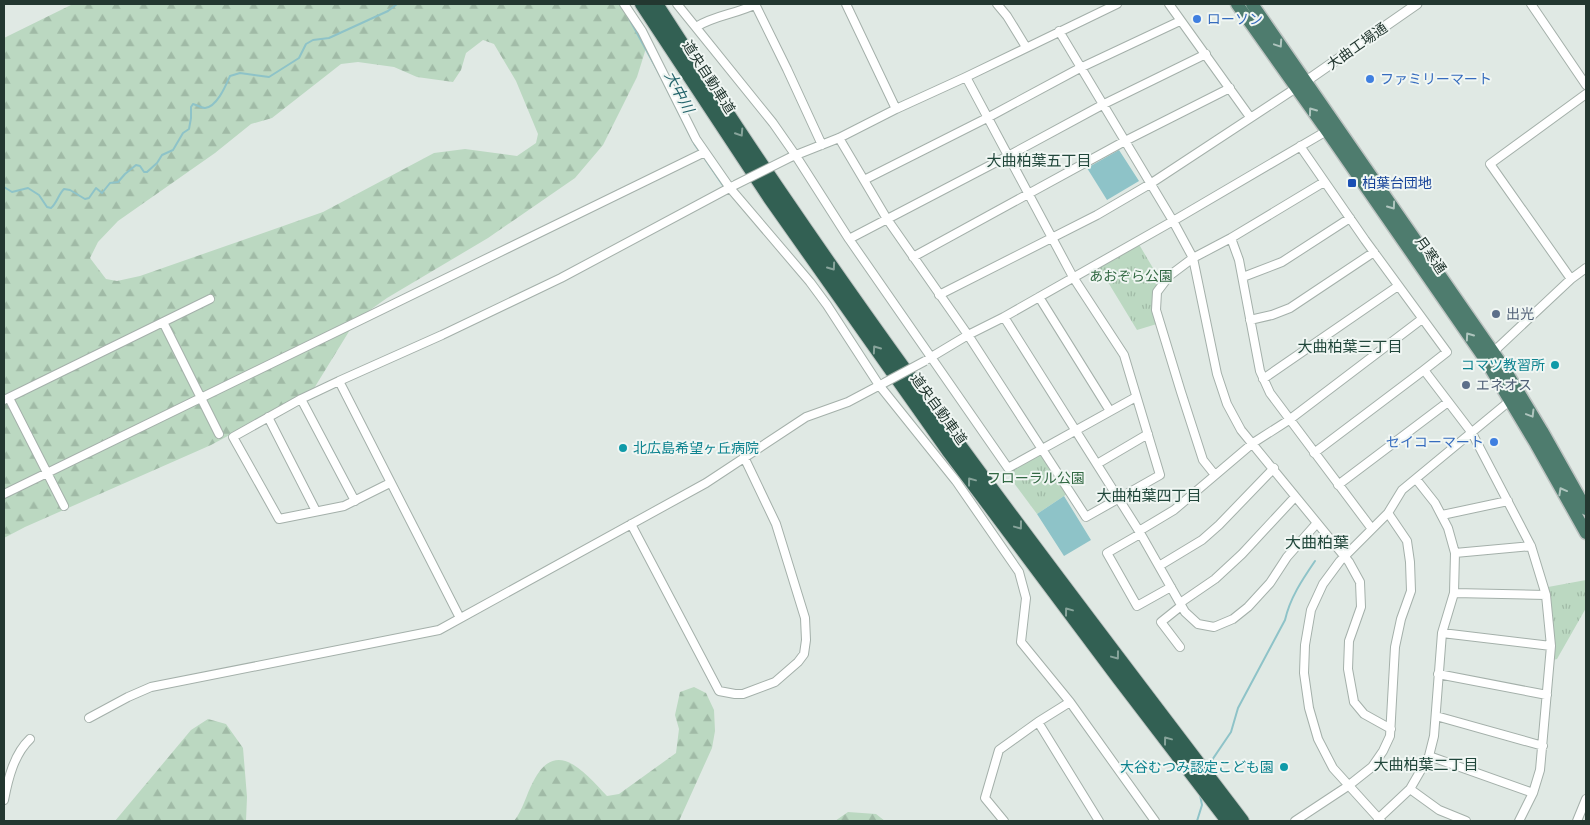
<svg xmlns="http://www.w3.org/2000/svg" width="1590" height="825" font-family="'PT Sans','Noto Sans JP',sans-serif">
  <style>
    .forest { fill: url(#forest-firs); fill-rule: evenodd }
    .park { fill: url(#park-tufts) }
    .water { fill: #8ec3c8 }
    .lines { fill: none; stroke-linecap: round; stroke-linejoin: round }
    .stream { stroke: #8ec3c8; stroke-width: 2 }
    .minor-casing { stroke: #a4b0aa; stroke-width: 10 }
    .tertiary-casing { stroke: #a4b0aa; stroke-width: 11 }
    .trunk-casing { stroke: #bdc3c1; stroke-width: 15 }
    .motorway-casing { stroke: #bdc3c1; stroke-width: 16 }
    .minor { stroke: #fff; stroke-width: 8 }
    .tertiary { stroke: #fff; stroke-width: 9 }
    .trunk { stroke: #4e7c6e; stroke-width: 12 }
    .motorway { stroke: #326053; stroke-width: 14 }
    .minor-bridge-casing { stroke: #a4b0aa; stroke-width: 10; stroke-linecap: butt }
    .minor-bridge { stroke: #fff; stroke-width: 8 }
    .oneway { stroke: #afc5be }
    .oneway2 { stroke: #88a49b }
    .shop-dot { fill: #3f7fe0; stroke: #f0f6f3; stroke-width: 2 }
    .transit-dot { fill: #1a4fb4; stroke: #f0f6f3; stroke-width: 2 }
    .service-dot { fill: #5c6f8a; stroke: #f0f6f3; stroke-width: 2 }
    .culture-dot { fill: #0f9aa8; stroke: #f0f6f3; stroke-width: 2 }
    .labels { text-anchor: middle; stroke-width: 4; stroke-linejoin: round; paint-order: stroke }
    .shop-label { font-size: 14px; fill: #366cbe; stroke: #f0f6f3; text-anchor: start }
    .street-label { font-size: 14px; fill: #233730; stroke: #f0f6f3 }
    .transit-label { font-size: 14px; fill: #164399; stroke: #f0f6f3; text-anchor: start }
    .park-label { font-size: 14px; fill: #326943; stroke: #f0f6f3 }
    .service-label { font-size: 14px; fill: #4e5e75; stroke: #f0f6f3; text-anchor: start }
    .culture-label { font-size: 14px; fill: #0d838f; stroke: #f0f6f3; text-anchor: end }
    .water-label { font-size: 15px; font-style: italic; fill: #25656c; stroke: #f0f6f3 }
    .neighbourhood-label { font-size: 15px; fill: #21473b; stroke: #f0f6f3 }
    .quarter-label { font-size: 16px; fill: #21473b; stroke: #f0f6f3 }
  </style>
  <defs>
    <pattern id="forest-firs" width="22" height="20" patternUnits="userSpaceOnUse" patternTransform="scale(1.25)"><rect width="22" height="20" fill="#bbd8c1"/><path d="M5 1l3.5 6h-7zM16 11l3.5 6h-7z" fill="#a0baa6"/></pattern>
    <pattern id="park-tufts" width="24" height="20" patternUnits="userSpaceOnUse" patternTransform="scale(1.25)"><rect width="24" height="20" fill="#bbd8c1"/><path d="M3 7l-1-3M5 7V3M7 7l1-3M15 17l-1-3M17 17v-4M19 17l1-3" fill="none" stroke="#a0baa6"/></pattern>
  </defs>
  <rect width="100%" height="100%" fill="#e0e9e4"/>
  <!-- forest -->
  <path class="forest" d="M73 4H626L647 45 637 77 603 145 575 178 488 238 387 298 356 320 313 390 211 445 25 527 4 538V38ZM483 40 494 44 516 81 538 134 536 143 517 156 465 149 434 153 323 212 140 276 117 281 106 279 90 258 98 242 118 221 215 153 251 124 272 118 341 64 358 62 394 67 417 77 453 82 461 70 466 53Z
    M694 687 706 693 714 710 715 731 712 748 679 821H514C523 810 526 795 533 782 556 736 585 773 607 796L619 794 676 753 679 729 675 715 680 692Z
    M208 719 226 724 243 748 247 797 246 821H115L191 730Z
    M848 812 876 814 885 821H835Z"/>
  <!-- park -->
  <path class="park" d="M1137 241 1163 285 1157 292 1160 323 1137 330 1097 264Z
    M1042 449 1070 492 1037 514 1005 471 1008 467Z
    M1586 580V608L1557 659 1553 660 1554 635 1548 587Z"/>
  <!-- water -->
  <path class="water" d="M1119 150 1139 181 1107 200 1087 168Z
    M1064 496 1091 540 1064 556 1037 514Z"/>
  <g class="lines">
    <!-- stream -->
    <path class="stream" d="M626 13 661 77 695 145 700 152
      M703 156 724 187
      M4 187 12 192 28 188 39 195 47 207 51 208C57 203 58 195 64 189L70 190 85 199 89 198 96 188 102 193 110 183 118 182 125 174 136 165 140 166 144 172H147L157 163 162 155 173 150 183 133 189 129 191 118V107L193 104C197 105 202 108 205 108 217 107 226 85 230 76L240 73 269 77 299 58 306 44 313 40 329 38 388 11 397 4
      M1208 766 1231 732 1238 708 1285 620C1290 598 1302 580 1315 561
      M1197 821 1202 805 1200 795"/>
    <!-- minor casing -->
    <g class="minor-casing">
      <path id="minor" d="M624 4 642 31 696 139 730 188 810 282 827 305 879 385 956 481 1019 572 1026 598 1021 642 1070 702 1155 821
        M677 4 773 123 796 156 849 239 1008 468 1136 397
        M755 4 787 69 822 145
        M846 4 896 109
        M997 4 1007 16 1026 47
        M1169 4 1250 117
        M1531 4 1586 85
        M696 27C715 15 737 14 756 4
        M1059 31 1173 221 1193 258 1217 374 1227 404 1241 430 1349 562 1360 582 1361 607 1349 641 1348 669 1354 702 1364 714 1391 729
        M839 138 887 219 968 335 1086 517 1160 475 1124 355 1073 277 966 77
        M1300 146 1365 240 1447 352 1424 370 1472 433 1531 546 1546 595 1551 646 1540 770 1533 793 1519 821
        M791 157 839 138 896 109 966 77 1117 4
        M864 180 987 118 1080 68 1180 21
        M1231 238 1239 260 1260 371 1270 393 1372 529
        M849 239 1008 156 1104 104 1206 54
        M913 257 1125 141 1230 88
        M1243 277 1282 262 1350 218
        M1571 279 1490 164 1586 94
        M939 295 1097 215 1150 184 1296 88
        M1039 297 1110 411
        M1004 317 1139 531 1185 612 1198 624 1214 627 1233 619 1248 607 1270 583 1287 557 1317 523
        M1250 320 1272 315 1290 308 1374 252
        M163 322 219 434
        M1490 355 1571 279 1586 268
        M928 359 968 335 1004 317 1173 221 1330 129
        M1263 379 1398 286
        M339 381 301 399 233 437 279 519 344 506 390 483
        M9 398 64 506
        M301 399 355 501
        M4 400 210 299
        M268 417 316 511
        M1314 453 1424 370
        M1097 464 1148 434
        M1215 475 1203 460 1181 392 1156 310 1157 292 1169 276 1193 258 1231 238 1324 182
        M1338 485 1448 402
        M4 494 705 152
        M1442 515 1508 501
        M631 524 719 691 735 694H743L775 682 798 662 804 654 806 640 805 618 776 524 744 457
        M1139 531 1174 510 1253 443 1289 420 1422 319
        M1140 534 1107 553 1137 606 1171 587
        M1455 553 1531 546
        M1159 566 1202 540 1219 525 1274 468
        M1454 593 1546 595
        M1180 603 1215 579 1242 554 1295 497
        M460 618 339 381 442 335 561 278 733 186
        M1442 633 1551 646
        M1180 647 1161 622 1181 606
        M1438 674 1547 695
        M1436 716 1543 746
        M89 718 128 697 151 687 439 630 706 483 806 417 848 402 882 384
        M1038 722 1099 821
        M1429 756 1533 793
        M1410 789 1439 810 1466 821
        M4 800C8 779 14 754 30 739
        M1378 819 1410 789 1429 756 1434 736 1442 633 1454 593 1455 553 1448 528 1435 503 1416 479
        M1004 821 985 798 999 750 1038 722 1070 702
        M1295 821 1348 786 1372 767 1383 751 1390 736 1395 647 1401 619 1411 591 1410 562 1407 541 1388 513
        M1381 821 1333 768 1318 739 1309 708 1304 673 1305 645 1311 610 1323 584 1340 561 1388 513 1402 490 1512 399
        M1577 821 1586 799"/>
    </g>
    <!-- tertiary casing -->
    <g class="tertiary-casing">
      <path id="tertiary" d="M1302 84 1417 4"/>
    </g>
    <!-- trunk casing -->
    <g class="trunk-casing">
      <path id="trunk" d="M1237 4 1327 131 1485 359 1536 444 1586 533
        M1252 4 1502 365 1542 431 1586 509"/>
    </g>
    <!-- motorway casing -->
    <g class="motorway-casing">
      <path id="motorway" d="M642 4 770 198 948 450 1118 677 1228 821
        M656 4C698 69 740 134 784 198 929 411 1086 616 1242 821"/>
    </g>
    <!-- minor -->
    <use href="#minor" class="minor"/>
    <!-- tertiary -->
    <use href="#tertiary" class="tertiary"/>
    <!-- trunk -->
    <use href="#trunk" class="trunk"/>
    <!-- motorway -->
    <use href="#motorway" class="motorway"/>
    <!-- minor-bridge casing -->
    <g class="minor-bridge-casing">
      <path id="minor-bridge" d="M735 185 791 157
        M884 383 925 361"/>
    </g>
    <!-- minor-bridge -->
    <use href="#minor-bridge" class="minor-bridge"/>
  </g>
  <!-- one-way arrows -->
  <defs><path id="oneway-chevron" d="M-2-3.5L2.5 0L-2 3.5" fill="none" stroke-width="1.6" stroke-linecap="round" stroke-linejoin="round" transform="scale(1.25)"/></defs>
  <g class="oneway">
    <use href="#oneway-chevron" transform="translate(1279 44) rotate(56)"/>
    <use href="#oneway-chevron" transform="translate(1312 111) rotate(-126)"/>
    <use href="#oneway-chevron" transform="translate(1392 206) rotate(55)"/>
    <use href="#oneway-chevron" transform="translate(1469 336) rotate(-125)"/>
    <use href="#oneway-chevron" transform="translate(1531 414) rotate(59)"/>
    <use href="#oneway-chevron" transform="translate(1562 491) rotate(-119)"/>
  </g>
  <g class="oneway2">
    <use href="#oneway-chevron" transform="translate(740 133) rotate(57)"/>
    <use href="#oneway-chevron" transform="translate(832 267) rotate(55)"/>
    <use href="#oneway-chevron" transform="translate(876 349) rotate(-125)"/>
    <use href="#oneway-chevron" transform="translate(971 481) rotate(-127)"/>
    <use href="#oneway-chevron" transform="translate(1019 526) rotate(53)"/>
    <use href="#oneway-chevron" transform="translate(1068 611) rotate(-127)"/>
    <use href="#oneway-chevron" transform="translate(1116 656) rotate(53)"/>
    <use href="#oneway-chevron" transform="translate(1167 740) rotate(-127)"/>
  </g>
  <!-- markers -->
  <g class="shop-dot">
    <circle cx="1197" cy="19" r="5"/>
    <circle cx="1370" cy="79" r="5"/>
    <circle cx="1494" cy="442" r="5"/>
  </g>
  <rect class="transit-dot" x="1347" y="178" width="10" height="10" rx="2.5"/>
  <g class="service-dot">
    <circle cx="1496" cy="314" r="5"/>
    <circle cx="1466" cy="385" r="5"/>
  </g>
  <g class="culture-dot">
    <circle cx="1555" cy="365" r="5"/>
    <circle cx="623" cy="448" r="5"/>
    <circle cx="1284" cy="767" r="5"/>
  </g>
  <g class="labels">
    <!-- shop labels -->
    <g class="shop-label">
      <text x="1207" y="24">ローソン</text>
      <text x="1380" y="84">ファミリーマート</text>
      <text x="1484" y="447" text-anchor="end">セイコーマート</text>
    </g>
    <!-- street labels -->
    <g class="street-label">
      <text transform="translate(1357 46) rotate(-35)" y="5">大曲工場通</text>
      <text transform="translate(709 77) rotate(57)" y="5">道央自動車道</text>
      <text transform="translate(1431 255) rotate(55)" y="5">月寒通</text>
      <text transform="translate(939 409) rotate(54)" y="5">道央自動車道</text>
    </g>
    <!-- transit labels -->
    <g class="transit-label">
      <text x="1362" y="188">柏葉台団地</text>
    </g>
    <!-- park labels -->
    <g class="park-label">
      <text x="1131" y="281">あおぞら公園</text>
      <text x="1036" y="483">フローラル公園</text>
    </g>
    <!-- service labels -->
    <g class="service-label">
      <text x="1506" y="319">出光</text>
      <text x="1476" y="390">エネオス</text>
    </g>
    <!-- culture labels -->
    <g class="culture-label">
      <text x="1545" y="370">コマツ教習所</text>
      <text x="633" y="453" text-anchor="start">北広島希望ヶ丘病院</text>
      <text x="1274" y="772">大谷むつみ認定こども園</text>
    </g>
    <!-- water labels -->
    <g class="water-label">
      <text transform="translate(679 92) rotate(62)" y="5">大中川</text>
    </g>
    <!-- neighbourhood labels -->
    <g class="neighbourhood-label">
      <text x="1039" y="166">大曲柏葉五丁目</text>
      <text x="1350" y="352">大曲柏葉三丁目</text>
      <text x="1149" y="501">大曲柏葉四丁目</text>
      <text x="1426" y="770">大曲柏葉二丁目</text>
    </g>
    <!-- quarter labels -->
    <g class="quarter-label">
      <text x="1317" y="548">大曲柏葉</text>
    </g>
  </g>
  <!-- border -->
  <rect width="1590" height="825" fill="none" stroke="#233730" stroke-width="10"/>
</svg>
